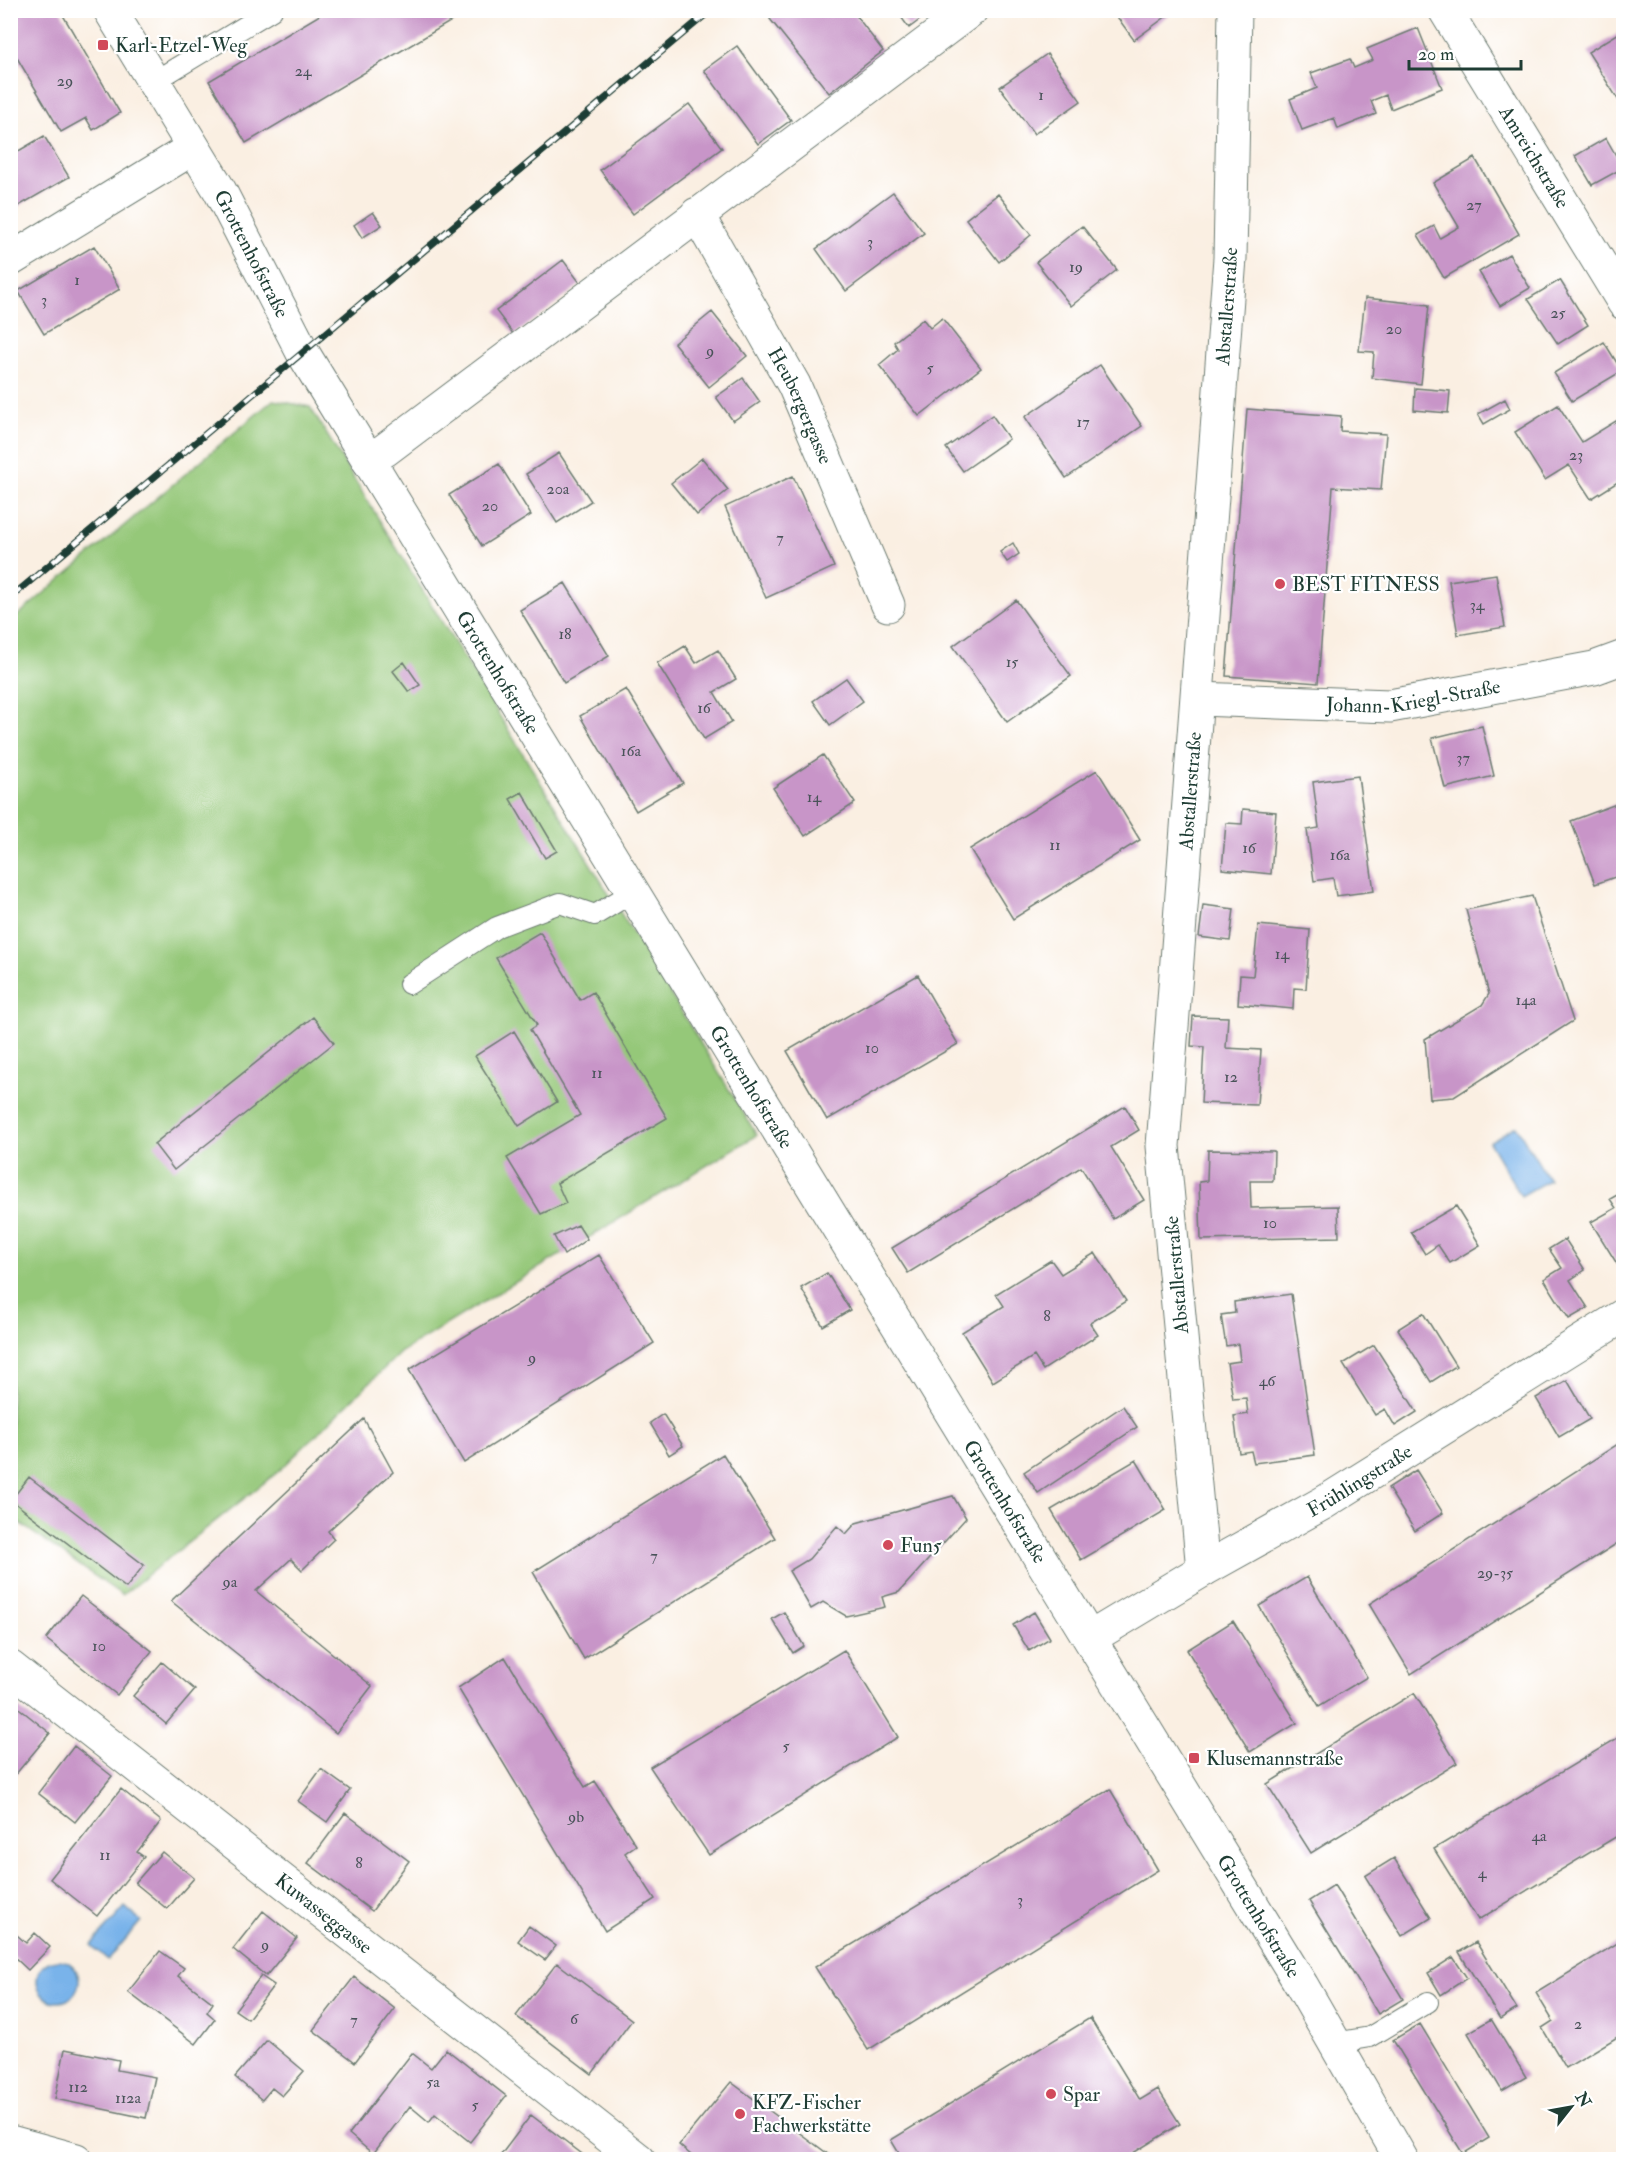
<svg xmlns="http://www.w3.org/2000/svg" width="1634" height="2170" font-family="'IM FELL Double Pica',serif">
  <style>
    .green { fill: #95c879; stroke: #5a8256; stroke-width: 1.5 }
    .water { fill: #79b3ea; stroke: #4c788f; stroke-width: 1.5 }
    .building { fill: #c895c8 }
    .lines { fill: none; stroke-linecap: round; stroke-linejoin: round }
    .lane-casing { stroke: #6c7b71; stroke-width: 22 }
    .street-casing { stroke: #6c7b71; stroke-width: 35 }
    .secondary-casing { stroke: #6c7b71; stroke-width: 35 }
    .lane { stroke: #fff; stroke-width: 20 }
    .street { stroke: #fff; stroke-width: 33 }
    .secondary { stroke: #fff; stroke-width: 33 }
    .rail-casing { stroke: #1f3d34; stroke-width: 7 }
    .rail { stroke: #fff; stroke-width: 4.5; stroke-dasharray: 14; stroke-linecap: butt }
    .poi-dot { fill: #d1495b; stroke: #fff; stroke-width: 2 }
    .labels { text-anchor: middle; stroke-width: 4.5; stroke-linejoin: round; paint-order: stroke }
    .number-label { font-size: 16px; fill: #495359 }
    .poi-label { font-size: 20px; fill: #1f3d34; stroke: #fff; text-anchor: start }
    .street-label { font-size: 20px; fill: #1f3d34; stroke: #fff }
  </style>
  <rect width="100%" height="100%" fill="#fff"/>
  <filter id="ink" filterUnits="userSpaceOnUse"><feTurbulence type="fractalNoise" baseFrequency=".0167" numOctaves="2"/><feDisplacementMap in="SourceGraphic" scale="12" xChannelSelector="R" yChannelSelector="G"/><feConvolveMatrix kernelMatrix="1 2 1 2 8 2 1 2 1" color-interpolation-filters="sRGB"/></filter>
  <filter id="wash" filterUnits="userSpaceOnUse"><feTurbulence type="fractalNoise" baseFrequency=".008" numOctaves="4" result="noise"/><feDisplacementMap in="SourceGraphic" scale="24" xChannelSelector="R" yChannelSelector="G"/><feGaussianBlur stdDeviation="1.35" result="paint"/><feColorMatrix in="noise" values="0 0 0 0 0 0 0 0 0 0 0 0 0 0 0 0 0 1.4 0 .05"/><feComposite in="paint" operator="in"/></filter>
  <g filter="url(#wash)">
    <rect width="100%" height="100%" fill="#faefe2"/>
    <!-- green -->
    <path class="green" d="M273 400 310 407 757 1135 401 1352 279 1471 122 1595 11 1517V621Z"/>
    <!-- water -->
    <path class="water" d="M1516 1126 1549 1180 1521 1196 1489 1142Z
      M125 1907 141 1921 108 1960 91 1945Z
      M37 1981a21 21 0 1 1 42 0a21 21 0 1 1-42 0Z"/>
    <g id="blocks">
      <!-- building -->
      <path class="building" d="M20 10H60L120 113 93 130 86 118 61 132 10 46V16Z
        M328 10H470L246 143 209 81Z
        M781 10H852L883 51 829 93 770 19Z
        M896 10H933L909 28Z
        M1112 10H1175L1134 40Z
        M1418 28 1442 88 1391 109 1386 95 1371 101 1376 114 1338 129 1334 118 1302 130 1290 99 1317 88 1311 73 1350 59 1354 68 1373 60 1367 49Z
        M1624 30V109L1588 52Z
        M737 46 791 120 758 144 704 70Z
        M1047 54 1081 101 1034 134 1000 87Z
        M689 104 722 148 633 214 600 170Z
        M44 136 69 177 10 211V156Z
        M1606 138 1623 168 1592 185 1575 156Z
        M1475 158 1519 234 1444 278 1418 235 1434 226 1440 238 1459 227 1433 183Z
        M893 192 924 233 846 291 816 249Z
        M998 194 1031 235 999 262 966 219Z
        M373 212 382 225 362 238 354 225Z
        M1082 226 1117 270 1071 306 1036 262Z
        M94 246 120 289 44 334 18 291Z
        M1509 254 1530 288 1500 306 1479 272Z
        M563 260 581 284 514 335 496 311Z
        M1560 280 1588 325 1558 344 1528 299Z
        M1365 298 1429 305 1421 384 1372 378 1374 352 1359 351Z
        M712 312 747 356 709 387 674 343Z
        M942 318 981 368 919 416 879 365 898 349 894 342 923 319 930 328Z
        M1604 342 1622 371 1572 401 1554 373Z
        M1100 365 1142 426 1066 478 1025 417Z
        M743 378 760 402 733 421 716 397Z
        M1415 388 1450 391 1448 413 1414 410Z
        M1505 399 1510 409 1484 424 1478 414Z
        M1558 405 1582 442 1624 416V478L1591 499 1569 465 1545 480 1515 432Z
        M1247 409 1341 416 1340 431 1386 434 1381 490 1333 487 1318 683 1226 676Z
        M992 415 1009 439 963 471 946 448Z
        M559 453 591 501 557 523 526 474Z
        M702 458 728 490 697 515 671 483Z
        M499 464 531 515 482 546 449 495Z
        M793 476 834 567 766 598 725 507Z
        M1013 543 1019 554 1007 562 1000 552Z
        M1496 574 1505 627 1458 635 1449 581Z
        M565 583 609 656 564 683 520 610Z
        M1016 600 1071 676 1007 722 953 646Z
        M685 646 696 663 718 650 736 679 714 692 732 722 704 739 657 663Z
        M404 662 420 685 409 692 393 671Z
        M846 678 863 701 830 725 813 701Z
        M626 689 683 783 636 811 580 716Z
        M1482 726 1494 776 1445 788 1432 738Z
        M823 755 855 803 805 836 773 788Z
        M1097 770 1140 840 1013 919 970 849Z
        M1358 776 1374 891 1336 896 1333 878 1314 881 1307 830 1319 828 1313 782Z
        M522 792 557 851 545 858 510 799Z
        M1624 801V874L1595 884 1571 821Z
        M1243 809 1276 812 1271 874 1222 869 1226 823 1242 824Z
        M1532 896 1573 1021 1454 1097 1430 1099 1425 1039 1482 1005 1489 994 1466 910Z
        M1203 905 1234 909 1230 941 1199 937Z
        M1258 925 1310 930 1306 989 1294 988 1293 1009 1238 1004 1240 975 1253 976Z
        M540 932 580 1000 593 992 667 1118 557 1183 566 1203 541 1214 507 1158 580 1115 530 1030 537 1025 496 958Z
        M918 975 958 1044 827 1120 787 1051Z
        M1193 1016 1228 1017 1226 1048 1261 1050 1257 1105 1201 1103 1204 1047 1191 1046Z
        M313 1017 334 1043 174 1170 154 1144Z
        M514 1031 557 1102 519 1126 475 1056Z
        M1125 1106 1139 1130 1111 1147 1144 1200 1113 1219 1081 1167 908 1273 892 1248Z
        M1208 1150 1274 1151 1273 1181H1250L1251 1208 1338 1206 1339 1237 1201 1240 1199 1182 1207 1181Z
        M1624 1191V1265L1619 1267 1591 1222 1616 1208 1610 1199Z
        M1456 1206 1480 1245 1450 1263 1438 1245 1425 1254 1411 1232Z
        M578 1225 587 1239 564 1255 554 1236Z
        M1565 1239 1585 1270 1570 1280 1588 1308 1569 1319 1544 1279 1562 1268 1549 1249Z
        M1095 1253 1126 1301 1090 1323 1098 1335 1043 1370 1034 1356 993 1382 962 1332 1004 1306 996 1294 1051 1260 1061 1274Z
        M599 1255 654 1343 464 1463 409 1370Z
        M827 1273 850 1310 823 1326 801 1288Z
        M1291 1294 1315 1455 1254 1463 1251 1451 1239 1453 1234 1416 1248 1414 1246 1398 1233 1399 1227 1363 1240 1361 1238 1344 1226 1346 1221 1315 1235 1313 1234 1302Z
        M1423 1313 1456 1366 1431 1382 1398 1329Z
        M1374 1345 1417 1412 1395 1426 1385 1409 1375 1415 1343 1364Z
        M1567 1380 1590 1419 1559 1437 1536 1398Z
        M1123 1406 1137 1427 1038 1493 1024 1472Z
        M663 1414 683 1446 669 1455 650 1423Z
        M364 1419 393 1472 328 1531 334 1539 302 1570 291 1559 256 1591 372 1686 336 1733 171 1601Z
        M1624 1440V1539L1411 1674 1369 1604Z
        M723 1454 775 1538 584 1659 533 1572Z
        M1136 1460 1166 1510 1081 1560 1051 1510Z
        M1416 1470 1443 1513 1415 1531 1388 1488Z
        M29 1477 144 1565 126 1588 11 1500Z
        M953 1496 966 1518 899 1592 882 1597 885 1607 846 1616 823 1602 811 1609 789 1571 809 1559 837 1526 846 1534 856 1523Z
        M1307 1577 1367 1677 1319 1706 1259 1606Z
        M81 1596 152 1651 117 1695 46 1639Z
        M784 1612 804 1646 793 1653 772 1619Z
        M1034 1612 1050 1638 1029 1651 1013 1625Z
        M1233 1621 1297 1723 1250 1752 1187 1650Z
        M844 1650 898 1737 709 1855 650 1767Z
        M505 1657 585 1787 595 1781 636 1845 625 1853 655 1899 605 1931 458 1688Z
        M162 1662 195 1690 166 1724 133 1696Z
        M1414 1693 1457 1763 1311 1853 1267 1784Z
        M10 1701 50 1733 10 1781Z
        M1624 1734V1832L1478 1920 1434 1849Z
        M74 1746 112 1776 75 1822 38 1793Z
        M321 1769 350 1790 327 1822 298 1801Z
        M121 1789 161 1821 137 1852 144 1857 97 1916 50 1879Z
        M1110 1789 1158 1870 868 2050 815 1967Z
        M345 1813 409 1861 372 1911 308 1863Z
        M162 1852 194 1878 167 1909 135 1883Z
        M1394 1858 1431 1918 1402 1936 1365 1876Z
        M1334 1885 1403 1999 1378 2014 1309 1901Z
        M263 1911 297 1938 266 1976 233 1949Z
        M529 1926 556 1946 545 1960 518 1941Z
        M10 1929 26 1943 35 1933 50 1947 28 1970 10 1953Z
        M1624 1939V2033L1566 2068 1542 2028 1553 2021 1536 1993Z
        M1476 1942 1517 2009 1500 2019 1459 1952Z
        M160 1951 184 1968 178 1976 213 2003 207 2012 215 2019 196 2044 128 1992Z
        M1453 1957 1467 1978 1441 1995 1428 1973Z
        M557 1963 632 2020 592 2074 516 2016Z
        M261 1976 274 1985 248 2019 235 2010Z
        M354 1977 395 2009 355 2062 313 2030Z
        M1090 2018 1140 2100 1158 2089 1180 2124 1122 2160H903L891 2140Z
        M1491 2019 1526 2077 1502 2091 1468 2033Z
        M1420 2024 1489 2138 1463 2154 1393 2040Z
        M267 2040 304 2071 282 2096 272 2088 262 2100 235 2077Z
        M65 2049 119 2060 117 2070 155 2077 146 2118 55 2099Z
        M446 2049 506 2096 470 2142 435 2114 429 2122 410 2106 373 2154 349 2134 412 2053 431 2068Z
        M731 2082 836 2160H697L679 2145Z
        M531 2115 590 2160H497Z"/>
    </g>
  </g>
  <g filter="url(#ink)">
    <use href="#blocks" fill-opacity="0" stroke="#6c7b71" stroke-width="1.5"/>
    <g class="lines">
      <!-- lane casing -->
      <g class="lane-casing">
        <path id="lane" d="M153 82 272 10
          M409 984 497 927 560 903 595 915 633 892
          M1334 2043 1370 2037 1428 2002"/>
      </g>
      <!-- street casing -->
      <g class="street-casing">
        <g id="street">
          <path id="s1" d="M1445 10 1624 303"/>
          <path id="s2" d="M697 214 794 385 888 605"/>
          <path d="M10 260 193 148"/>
          <path d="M368 460 385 450 971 10"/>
          <path id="s3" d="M1198 699 1390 706 1594 668 1624 657"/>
          <path id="s4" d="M1203 1570 1163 1146 1230 258 1235 10"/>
          <path id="s5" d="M1090 1638 1203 1570 1325 1502 1624 1315"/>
          <path id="s6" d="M10 1667 639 2160"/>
        </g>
      </g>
      <!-- secondary casing -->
      <g class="secondary-casing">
        <g id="secondary">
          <path id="s7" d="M110 10 220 191 303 353 1302 1986 1402 2160"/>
          <path d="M10 2142 76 2160"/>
        </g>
      </g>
      <!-- lane -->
      <use href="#lane" class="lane"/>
      <!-- street -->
      <use href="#street" class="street"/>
      <!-- secondary -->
      <use href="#secondary" class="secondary"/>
      <!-- rail casing -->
      <g class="rail-casing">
        <path id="rail" d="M10 598 711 10"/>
      </g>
      <!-- rail -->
      <use href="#rail" class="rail"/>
    </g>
  </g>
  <!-- markers -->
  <g class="poi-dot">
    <rect x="97" y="39" width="12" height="12" rx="3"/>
    <circle cx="1280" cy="584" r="6"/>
    <circle cx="888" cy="1545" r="6"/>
    <rect x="1188" y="1752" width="12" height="12" rx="3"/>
    <circle cx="1051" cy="2094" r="6"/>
    <circle cx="740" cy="2114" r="6"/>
  </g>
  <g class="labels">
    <!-- number labels -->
    <g class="number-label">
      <text x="303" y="76">24</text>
      <text x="65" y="86">29</text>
      <text x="1041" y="100">1</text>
      <text x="1474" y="210">27</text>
      <text x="870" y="247">3</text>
      <text x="1076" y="272">19</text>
      <text x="77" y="285">1</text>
      <text x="44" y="305">3</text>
      <text x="1558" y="318">25</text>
      <text x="1394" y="334">20</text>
      <text x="710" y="356">9</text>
      <text x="930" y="373">5</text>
      <text x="1083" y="427">17</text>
      <text x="1576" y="460">23</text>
      <text x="558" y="494">20a</text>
      <text x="490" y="511">20</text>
      <text x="780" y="543">7</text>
      <text x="1477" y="610">34</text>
      <text x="565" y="639">18</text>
      <text x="1012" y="667">15</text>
      <text x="704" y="713">16</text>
      <text x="631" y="756">16a</text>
      <text x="1463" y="763">37</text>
      <text x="814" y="802">14</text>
      <text x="1055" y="850">11</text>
      <text x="1249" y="853">16</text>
      <text x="1340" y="860">16a</text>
      <text x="1282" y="959">14</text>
      <text x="1526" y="1005">14a</text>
      <text x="872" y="1053">10</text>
      <text x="597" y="1078">11</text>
      <text x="1231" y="1082">12</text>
      <text x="1270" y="1228">10</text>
      <text x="1047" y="1321">8</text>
      <text x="532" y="1363">9</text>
      <text x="1267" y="1386">46</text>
      <text x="654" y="1561">7</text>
      <text x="1495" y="1578">29-35</text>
      <text x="230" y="1587">9a</text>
      <text x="99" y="1651">10</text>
      <text x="786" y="1751">5</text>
      <text x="576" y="1822">9b</text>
      <text x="1539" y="1841">4a</text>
      <text x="105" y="1860">11</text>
      <text x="359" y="1868">8</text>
      <text x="1482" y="1878">4</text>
      <text x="1020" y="1905">3</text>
      <text x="265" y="1950">9</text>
      <text x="574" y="2024">6</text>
      <text x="354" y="2025">7</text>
      <text x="1578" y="2029">2</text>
      <text x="433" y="2087">5a</text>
      <text x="78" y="2092">112</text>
      <text x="128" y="2103">112a</text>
      <text x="475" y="2110">5</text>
    </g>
    <!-- poi labels -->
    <g class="poi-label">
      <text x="115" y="52">Karl-Etzel-Weg</text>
      <text x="1292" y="591">BEST FITNESS</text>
      <text x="900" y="1552">Fun5</text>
      <text x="1206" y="1765">Klusemannstraße</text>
      <text x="1063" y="2101">Spar</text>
      <text x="752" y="2109">KFZ-Fischer<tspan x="752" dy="23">Fachwerkstätte</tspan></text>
    </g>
    <!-- street labels -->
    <g class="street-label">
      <text dy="7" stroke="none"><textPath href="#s1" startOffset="172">Amreichstraße</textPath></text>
      <text dy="7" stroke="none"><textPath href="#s7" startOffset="282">Grottenhofstraße</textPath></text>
      <text dy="7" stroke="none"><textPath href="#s4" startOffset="1268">Abstallerstraße</textPath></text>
      <text dy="7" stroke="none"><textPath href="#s2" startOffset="218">Heubergergasse</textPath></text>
      <text dy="7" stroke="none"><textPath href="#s7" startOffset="768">Grottenhofstraße</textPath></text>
      <text dy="7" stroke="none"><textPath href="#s3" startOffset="216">Johann-Kriegl-Straße</textPath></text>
      <text dy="7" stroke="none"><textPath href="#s4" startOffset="782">Abstallerstraße</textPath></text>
      <text dy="7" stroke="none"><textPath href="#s7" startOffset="1254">Grottenhofstraße</textPath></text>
      <text transform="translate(1176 1275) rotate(-95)" y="7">Abstallerstraße</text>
      <text dy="7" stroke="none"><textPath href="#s5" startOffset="312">Frühlingstraße</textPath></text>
      <text dy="7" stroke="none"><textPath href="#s7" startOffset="1740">Grottenhofstraße</textPath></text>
      <text dy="7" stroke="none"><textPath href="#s6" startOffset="399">Kuwasseggasse</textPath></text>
      <text dy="7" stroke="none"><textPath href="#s7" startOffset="2226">Grottenhofstraße</textPath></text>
    </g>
  </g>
  <!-- margin -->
  <rect width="1634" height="2170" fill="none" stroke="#fff" stroke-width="36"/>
  <!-- north arrow -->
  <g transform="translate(1571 2107) rotate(59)" stroke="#ffffff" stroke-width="4.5" paint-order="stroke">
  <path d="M0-4.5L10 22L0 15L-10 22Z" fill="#1f3d34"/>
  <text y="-9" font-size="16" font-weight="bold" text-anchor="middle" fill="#1f3d34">N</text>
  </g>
  <!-- scale -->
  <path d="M1409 60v9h112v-9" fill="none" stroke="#1f3d34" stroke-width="3"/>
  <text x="1418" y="60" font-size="18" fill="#1f3d34" stroke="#ffffff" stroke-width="4.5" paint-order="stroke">20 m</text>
</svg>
